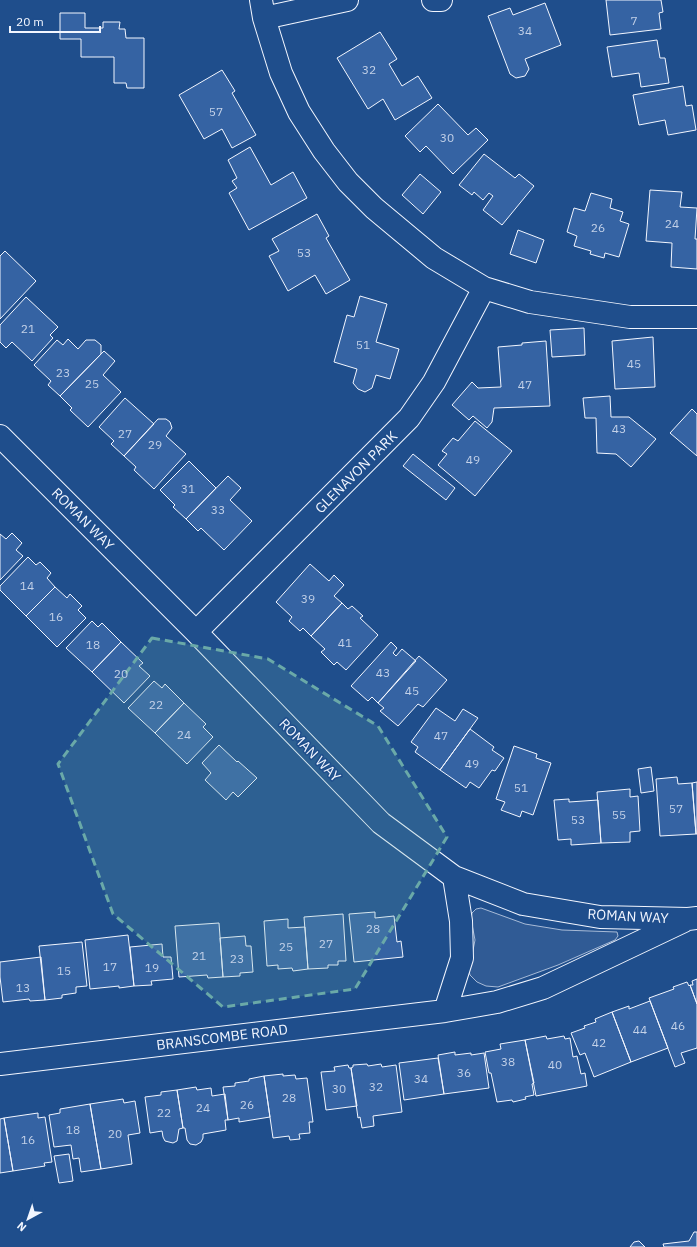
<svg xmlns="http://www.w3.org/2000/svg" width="697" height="1247" font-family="'IBM Plex Sans',sans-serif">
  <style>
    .built { fill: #305b95; stroke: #a8bbd7 }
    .building { fill: #3563a3; stroke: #f2f6ff }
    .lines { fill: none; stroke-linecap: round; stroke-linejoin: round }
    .minor-casing { stroke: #f2f6ff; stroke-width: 24 }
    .minor { stroke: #1f4e8c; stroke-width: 22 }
    .marked { fill: #6aa9a8; fill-opacity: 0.2; stroke: #6aa9a8; stroke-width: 3; stroke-dasharray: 8 5; stroke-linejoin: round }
    .labels { text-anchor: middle; stroke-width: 3; stroke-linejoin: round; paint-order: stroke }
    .number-label { font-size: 12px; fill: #c3d1e8 }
    .street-label { font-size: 14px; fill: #f2f6ff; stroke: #1f4e8c }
  </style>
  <rect width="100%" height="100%" fill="#1f4e8c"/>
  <!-- built -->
  <path class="built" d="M481 908 525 924 562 930 617 932 618 936 615 940 558 965 498 987 486 986 477 982 470 975 469 971 475 940 471 919 472 913 476 909Z"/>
  <!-- building -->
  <path class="building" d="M606 0H661L663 12 659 13 661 29 610 35Z
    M545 3 561 45 525 59 529 69 525 76 516 78 510 74 488 16 510 8 513 15Z
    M60 13H85V28H103V22H120L119 29H125L126 38H144V88H127L126 83H114V57H81V39H60Z
    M380 32 397 59 389 64 402 86 418 76 432 98 395 120 383 99 368 109 337 58Z
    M657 40 660 58H665L669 83 641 87 639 73 612 77 607 47Z
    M222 70 235 91 232 93 256 135 232 148 222 129 204 139 179 95Z
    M683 86 686 106 692 105 696 130 668 135 665 120 639 125 633 95Z
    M438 104 468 135 476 128 488 140 453 174 426 146 420 152 405 136Z
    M250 147 271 185 293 172 307 198 249 230 229 193 237 188 232 181 237 178 228 160Z
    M484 154 515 178 519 174 534 186 502 225 483 210 493 196 489 193 483 200 474 192 472 195 459 185Z
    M420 174 441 192 423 214 402 195Z
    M650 190 682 192 680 207 697 208 695 239H697V269L671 267 672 243 646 241Z
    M591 193 612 199 610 208 623 212 620 221 629 224 619 257 605 253 604 258 590 254 591 251 574 246 577 236 567 232 574 208 585 211Z
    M317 214 329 236 326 238 350 280 326 294 315 275 288 291 269 256 279 251 272 239Z
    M518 230 544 240 536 263 510 254Z
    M5 251 36 281 0 319V256Z
    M360 296 387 304 376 342 399 349 390 379 376 375 372 388 365 392 358 389 353 383 357 369 334 362 347 315 354 317Z
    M26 297 58 327 50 335 53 338 32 361 12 342 6 348 0 342V325Z
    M584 328 585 355 552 357 550 330Z
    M653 337 655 387 615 389 612 341Z
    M68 339 78 349 86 340H95L101 345V354L60 396 48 385 51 381 34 365 57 340 63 345Z
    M546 341 550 406 494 408 492 422 487 428 473 416 469 420 452 405 472 382 478 388 501 387 498 347 522 345V343Z
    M104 351 115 361 103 375 121 392 88 427 70 410 72 408 60 396Z
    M610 396 611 417H629L656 439 631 467 616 454 597 453 596 418H585L583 398Z
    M125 398 154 424 124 456 111 444 114 441 99 427Z
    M692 409 697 414V456L670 433Z
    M158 419H166L170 422 172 428 166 436 186 454 154 489 134 470 136 467 124 456Z
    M475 421 512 451 475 496 438 465 447 454 442 451 453 438 458 441Z
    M413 454 455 488 446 500 403 466Z
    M189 461 216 488 186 519 173 507 175 505 160 490Z
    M228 476 241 488 230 500 252 521 224 550 201 528 198 531 186 519Z
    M12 533 22 543 16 550 23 556 0 580V534L6 539Z
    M28 557 36 565 40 562 51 573 47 578 55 587 26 616 0 590V586Z
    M310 564 329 581 334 575 344 585 334 596 342 603 311 636 303 628 300 631 289 621 292 617 276 602Z
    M55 587 67 598 70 594 82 606 78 610 86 618 57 647 26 616Z
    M342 603 348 609 352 606 363 616 360 618 378 635 346 670 337 662 334 665 321 652 325 649 311 636Z
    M92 621 98 627 102 623 121 642 92 672 66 648Z
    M121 642 143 663 139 666 150 676 124 703 92 672Z
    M391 642 397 648 393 653 396 656 402 649 416 661 378 703 372 697 368 701 351 686Z
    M419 656 447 680 423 707 418 704 398 726 380 711 384 708 378 703Z
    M154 681 162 688 165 684 184 703 155 733 128 708Z
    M184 703 206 724 203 727 213 737 187 764 155 733Z
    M436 708 455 721 463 709 478 718 440 770 415 752 418 747 411 742Z
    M470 729 494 747 492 750 504 758 495 771 492 770 479 788 470 782 466 788 440 770Z
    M219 745 237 762 238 761 257 778 238 797 233 792 226 800 205 780 211 773 202 763Z
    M514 746 537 754 536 758 551 763 533 815 522 811 520 817 501 810 505 802 496 799Z
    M651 767 654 791 641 793 638 769Z
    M677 777 678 784 692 783 696 834 660 836 656 779Z
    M697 782V834H696L692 783Z
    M630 789V797L638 796 640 831 630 832V842L601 843 597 792Z
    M569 799V802L598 800 601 843 571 845V839L558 840 554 800Z
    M375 912V918L394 916 397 942 401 941 403 957 354 962 349 914Z
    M343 914 346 961H338V965H328V968L308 969 304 917Z
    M288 919V928L305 927 308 969 293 971 292 968 278 969V965L267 966 264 921Z
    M219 923 223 977 208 978 207 975 179 977 175 926Z
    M128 935 134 986 119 988V986L90 989 85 940Z
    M245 936 246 946H251L253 972 240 973V976L223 977 220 938Z
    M82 942 87 986 76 987V993L62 995V998L45 1000 39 946Z
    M162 944 163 957H171L173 979 151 981 152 985 134 986 130 947Z
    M41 957 45 1000 30 1001 29 999 3 1002 0 977V962Z
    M697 979V1004L690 985H693L692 981Z
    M687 982 689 986 690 985 697 1004V1048L681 1053 685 1063 675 1067 649 998 674 989 673 987Z
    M650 1001 668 1048 631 1062 612 1012 629 1006V1009Z
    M612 1012 631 1062 594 1077 585 1053 580 1055 571 1033 585 1028 584 1026 596 1022 595 1019Z
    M546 1036 547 1039 564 1036 565 1039 570 1038 573 1057 577 1056 581 1074 585 1073 587 1086 536 1096 525 1040Z
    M525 1040 534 1083 532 1084 534 1095 525 1097 526 1099 513 1102 512 1100 497 1102 491 1073H489L485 1052 501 1049 500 1044Z
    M455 1052V1055L471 1053V1055L484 1053 489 1088 444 1094 438 1055Z
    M438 1058 444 1094 404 1100 399 1063Z
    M367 1064 368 1066 381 1064 382 1067 396 1065 402 1112 373 1116 374 1126 362 1128 360 1117 358 1118 351 1068 353 1067V1065Z
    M348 1065 349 1068H351L357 1106 326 1110 321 1072 335 1071 334 1067Z
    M283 1074V1076L295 1075 296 1079 307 1078 313 1122H309L310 1133 299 1134 300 1139 290 1140 289 1136 273 1138 264 1076Z
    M264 1076 270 1117 239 1122V1118L228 1120 223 1087 235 1086V1083L249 1081V1079Z
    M196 1087 197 1090 211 1088 212 1096 225 1094 228 1120H225L226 1130 203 1134V1138L201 1142 196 1145 190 1144 187 1140 185 1128H183L177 1090Z
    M177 1090 183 1128 179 1129 177 1141 173 1143 165 1141 163 1137 162 1131 150 1133 145 1097 161 1095V1092Z
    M123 1099 124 1103 135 1101 140 1133 128 1135 132 1164 101 1169 90 1104Z
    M90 1104 101 1169 81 1172 79 1158 73 1159 71 1145 54 1147 49 1115 60 1113V1109Z
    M38 1113V1118L45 1117 52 1162 44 1163 45 1166 13 1171 4 1118Z
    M4 1118 13 1171 0 1173V1119Z
    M69 1154 73 1181 59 1183 54 1156Z
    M694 1232H697V1247H664L663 1244 689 1241Z
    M639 1241 645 1247H630L634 1242Z"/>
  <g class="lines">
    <!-- minor casing -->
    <g class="minor-casing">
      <path id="minor" d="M261 0 264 18 281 73 299 112 324 151 348 182 374 208 434 258 484 288 530 302 630 317H697
        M433 0H441
        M264 18 347 0
        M0 436 196 632 381 823 454 877 523 904 600 917 688 919 697 918
        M196 632 409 418 434 382 484 288
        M445 1011 462 958 461 921 454 877
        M0 1064 445 1011 497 1002 543 988 684 921"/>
    </g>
    <!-- minor -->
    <use href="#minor" class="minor"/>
  </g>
  <!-- marked area -->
  <path class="marked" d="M152 638 268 659 378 726 447 837 355 989 223 1007 113 914 58 764Z"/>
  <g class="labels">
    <!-- number labels -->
    <g class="number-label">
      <text x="634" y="25">7</text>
      <text x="525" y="35">34</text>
      <text x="369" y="74">32</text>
      <text x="216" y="116">57</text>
      <text x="447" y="142">30</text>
      <text x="672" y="228">24</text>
      <text x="598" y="232">26</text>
      <text x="304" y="257">53</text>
      <text x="28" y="333">21</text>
      <text x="363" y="349">51</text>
      <text x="634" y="368">45</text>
      <text x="63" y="377">23</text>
      <text x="92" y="388">25</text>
      <text x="525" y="389">47</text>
      <text x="619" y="433">43</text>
      <text x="125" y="438">27</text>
      <text x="155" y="449">29</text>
      <text x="473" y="464">49</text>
      <text x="188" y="493">31</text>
      <text x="218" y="514">33</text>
      <text x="27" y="590">14</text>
      <text x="308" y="603">39</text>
      <text x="56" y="621">16</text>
      <text x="345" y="647">41</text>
      <text x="93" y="649">18</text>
      <text x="383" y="677">43</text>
      <text x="121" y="678">20</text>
      <text x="412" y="695">45</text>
      <text x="156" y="709">22</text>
      <text x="184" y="739">24</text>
      <text x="441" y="740">47</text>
      <text x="472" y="768">49</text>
      <text x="521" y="792">51</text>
      <text x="676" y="813">57</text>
      <text x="619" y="819">55</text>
      <text x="578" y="824">53</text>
      <text x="373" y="933">28</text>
      <text x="326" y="948">27</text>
      <text x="286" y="951">25</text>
      <text x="199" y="960">21</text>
      <text x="237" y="963">23</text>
      <text x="110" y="971">17</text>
      <text x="152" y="972">19</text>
      <text x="64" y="975">15</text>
      <text x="23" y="992">13</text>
      <text x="678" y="1030">46</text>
      <text x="640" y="1034">44</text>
      <text x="599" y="1047">42</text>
      <text x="508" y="1066">38</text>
      <text x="555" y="1069">40</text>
      <text x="464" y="1077">36</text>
      <text x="421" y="1083">34</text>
      <text x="376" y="1091">32</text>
      <text x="339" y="1093">30</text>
      <text x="289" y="1102">28</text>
      <text x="247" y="1109">26</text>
      <text x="203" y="1112">24</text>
      <text x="164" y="1117">22</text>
      <text x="73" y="1134">18</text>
      <text x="115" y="1138">20</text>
      <text x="28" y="1144">16</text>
    </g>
    <!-- street labels -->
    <g class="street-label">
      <text transform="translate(356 472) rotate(-45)" y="5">GLENAVON PARK</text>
      <text transform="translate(83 519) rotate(45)" y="5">ROMAN WAY</text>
      <text transform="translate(310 750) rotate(46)" y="5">ROMAN WAY</text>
      <text transform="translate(628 916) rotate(3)" y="5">ROMAN WAY</text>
      <text transform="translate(222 1037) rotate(-7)" y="5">BRANSCOMBE ROAD</text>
    </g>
  </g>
  <!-- north arrow -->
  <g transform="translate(28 1219) rotate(220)" stroke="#1f4e8c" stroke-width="3" paint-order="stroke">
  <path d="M0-3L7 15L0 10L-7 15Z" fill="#f2f6ff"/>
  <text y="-6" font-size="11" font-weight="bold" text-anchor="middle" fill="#f2f6ff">N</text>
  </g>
  <!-- scale -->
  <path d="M10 26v6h90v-6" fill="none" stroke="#f2f6ff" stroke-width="2"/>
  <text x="16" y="26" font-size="12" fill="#f2f6ff" stroke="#1f4e8c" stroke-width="3" paint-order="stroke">20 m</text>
</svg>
